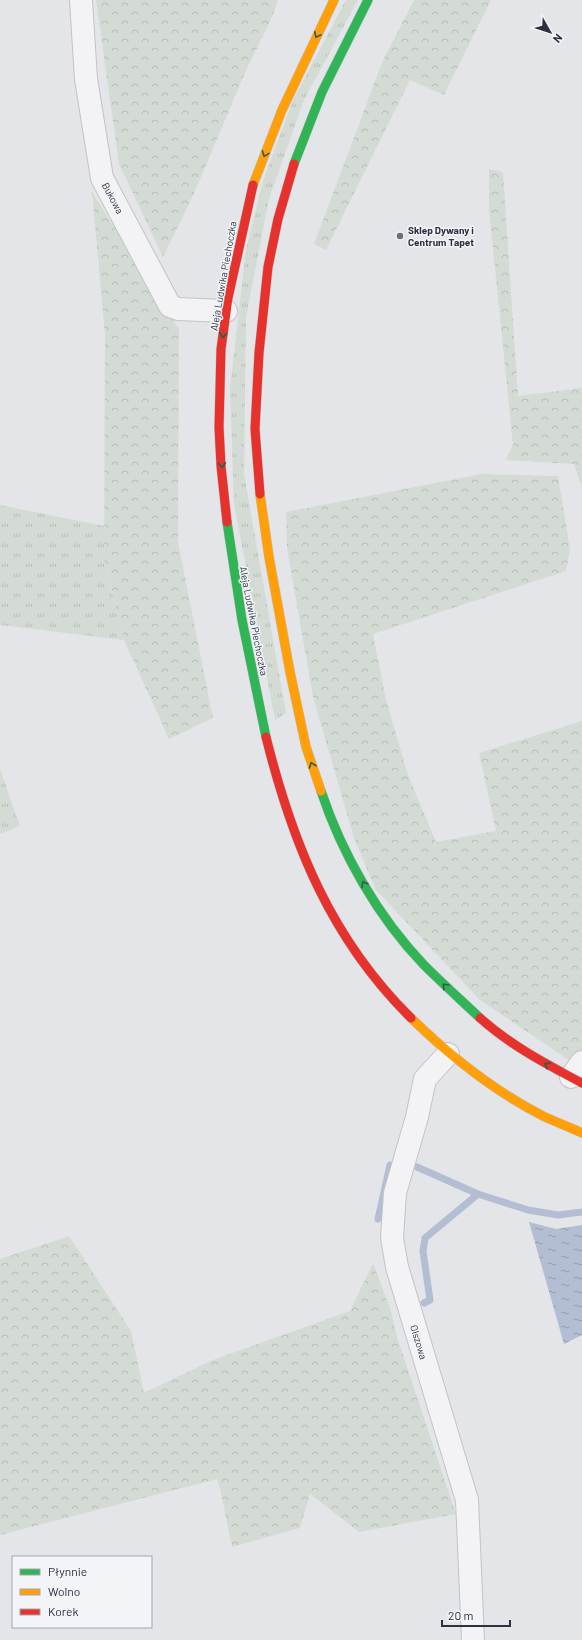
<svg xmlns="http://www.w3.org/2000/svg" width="582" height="1640" font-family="Barlow,sans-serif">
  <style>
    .grass { fill: url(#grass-tufts) }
    .forest { fill: url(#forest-crowns) }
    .water { fill: url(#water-ripples) }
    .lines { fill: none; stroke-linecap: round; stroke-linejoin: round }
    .stream { stroke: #b4bed2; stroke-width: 7 }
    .street-casing { stroke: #c2c3c6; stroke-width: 24 }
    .fast-casing { stroke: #c2c3c6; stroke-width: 10 }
    .slow-casing { stroke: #c2c3c6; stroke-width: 10 }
    .jam-casing { stroke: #c2c3c6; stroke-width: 10 }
    .street { stroke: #f3f3f5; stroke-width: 22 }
    .fast { stroke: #30b455; stroke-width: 9 }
    .slow { stroke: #ff9f0a; stroke-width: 9 }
    .jam { stroke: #e5322d; stroke-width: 9 }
    .oneway { stroke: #2d5e48 }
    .poi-dot { fill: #6c6f7b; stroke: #f2f4f7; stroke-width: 1.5 }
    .labels { text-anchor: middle; stroke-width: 3; stroke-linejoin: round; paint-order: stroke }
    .street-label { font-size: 10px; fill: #2b3041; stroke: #f2f4f7 }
    .poi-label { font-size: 10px; font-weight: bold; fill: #2b3041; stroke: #f2f4f7; text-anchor: start }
  </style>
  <defs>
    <pattern id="grass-tufts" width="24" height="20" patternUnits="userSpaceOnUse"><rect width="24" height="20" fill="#d4dbd4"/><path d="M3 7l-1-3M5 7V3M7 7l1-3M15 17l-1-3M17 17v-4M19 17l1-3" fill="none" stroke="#b6bcb7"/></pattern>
    <pattern id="forest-crowns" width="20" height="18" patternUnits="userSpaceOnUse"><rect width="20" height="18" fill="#d4dbd4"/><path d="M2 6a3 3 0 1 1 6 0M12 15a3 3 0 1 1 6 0" fill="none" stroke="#b6bcb7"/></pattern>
    <pattern id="water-ripples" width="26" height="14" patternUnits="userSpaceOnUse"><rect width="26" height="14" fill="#b4bed2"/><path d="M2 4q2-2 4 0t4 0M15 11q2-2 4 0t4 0" fill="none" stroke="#939bac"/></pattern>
  </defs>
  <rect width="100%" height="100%" fill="#e4e5e8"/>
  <!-- grass -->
  <path class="grass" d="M346 0H358L304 100 269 199 246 317 244 474 286 713 275 720 234 504 230 388 246 250 263 181 293 100Z
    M0 505 104 526V560L124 640 0 625Z
    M0 769 20 826 0 834Z"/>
  <!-- forest -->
  <path class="forest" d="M96 0H278C270 26 255 50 244 75 218 136 194 198 163 257L119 164Z
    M414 0H491L444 95 410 80 326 250 314 244 383 60Z
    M489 169 503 172 518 396 582 388V488L574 464 506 460 513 445 489 209Z
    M92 192 179 329 178 542 213 718 169 739 124 640 104 560 105 335Z
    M482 474 558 476 570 549 566 571 373 634 386 700 408 775 436 842 496 831 479 753 582 721V1069L480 1000 376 890 354 838 313 697 287 548 286 512Z
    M69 1236 131 1331 144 1393 213 1360 350 1311 373 1263 391 1311 397 1337 456 1514 359 1532 310 1494 300 1528 232 1547 220 1488 217 1479 0 1535V1259Z"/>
  <!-- water -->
  <path class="water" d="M529 1222 556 1229 582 1225V1335L564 1344Z"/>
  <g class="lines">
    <!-- stream -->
    <path class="stream" d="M417 1167 478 1194 528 1210 558 1215 582 1212
      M378 1219 390 1165
      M424 1303 430 1300 423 1251 425 1238 478 1194"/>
    <!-- street casing -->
    <g class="street-casing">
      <path id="street" d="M81 0 86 79 102 178 170 306 178 309 226 311
        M448 1054 425 1079 417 1117 395 1193 392 1238 397 1267 467 1500 473 1640
        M571 1077 582 1062"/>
    </g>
    <!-- fast casing -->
    <g class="fast-casing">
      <path id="fast" d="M294 164 322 92 368 0
        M227 522 242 620 266 737
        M321 791C342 854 378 917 424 965 442 983 461 1000 480 1018"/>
    </g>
    <!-- slow casing -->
    <g class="slow-casing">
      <path id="slow" d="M253 185 282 110 334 0
        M260 494 269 557 290 672 306 747 321 791
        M411 1018C450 1056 494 1091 543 1116 556 1122 569 1127 582 1133"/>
    </g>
    <!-- jam casing -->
    <g class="jam-casing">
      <path id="jam" d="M260 494 255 429 259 353 268 267 278 219 294 164
        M227 522 221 466 219 427 221 349 228 298 253 185
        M266 737C293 845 331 939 411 1018
        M480 1018C510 1045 546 1064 582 1083"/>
    </g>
    <!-- street -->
    <use href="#street" class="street"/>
    <!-- fast -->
    <use href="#fast" class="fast"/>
    <!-- slow -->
    <use href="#slow" class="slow"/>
    <!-- jam -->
    <use href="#jam" class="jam"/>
  </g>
  <!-- one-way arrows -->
  <defs><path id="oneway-chevron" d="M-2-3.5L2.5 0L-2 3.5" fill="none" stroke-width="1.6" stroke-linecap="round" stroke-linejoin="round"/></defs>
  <g class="oneway">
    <use href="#oneway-chevron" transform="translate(317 35) rotate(116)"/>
    <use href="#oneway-chevron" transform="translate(265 154) rotate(111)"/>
    <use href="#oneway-chevron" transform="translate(223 335) rotate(96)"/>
    <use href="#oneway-chevron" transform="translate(222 465) rotate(86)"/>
    <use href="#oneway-chevron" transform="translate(312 765) rotate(-109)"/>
    <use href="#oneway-chevron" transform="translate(364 884) rotate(-120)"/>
    <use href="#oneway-chevron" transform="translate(445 986) rotate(-135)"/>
    <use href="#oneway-chevron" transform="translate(547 1065) rotate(-153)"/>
  </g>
  <!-- markers -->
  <circle class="poi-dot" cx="400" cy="236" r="4"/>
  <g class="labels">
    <!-- street labels -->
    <g class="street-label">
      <text transform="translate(113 198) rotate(62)" y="4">Bukowa</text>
      <text transform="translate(223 276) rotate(-80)" y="4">Aleja Ludwika Piechoczka</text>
      <text transform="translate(254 621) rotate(79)" y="4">Aleja Ludwika Piechoczka</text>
      <text transform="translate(419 1342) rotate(73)" y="4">Olszowa</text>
    </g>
    <!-- poi labels -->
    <g class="poi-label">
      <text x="408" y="234">Sklep Dywany i<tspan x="408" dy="12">Centrum Tapet</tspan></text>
    </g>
  </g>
  <!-- legend -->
  <rect x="12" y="1556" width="140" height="72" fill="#f2f4f7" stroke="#a2a6ae"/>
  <rect x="20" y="1569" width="20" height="6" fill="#30b455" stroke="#a2a6ae"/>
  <text x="48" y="1576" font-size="12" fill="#2b3041">Płynnie</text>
  <rect x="20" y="1589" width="20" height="6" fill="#ff9f0a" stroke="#a2a6ae"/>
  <text x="48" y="1596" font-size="12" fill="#2b3041">Wolno</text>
  <rect x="20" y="1609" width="20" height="6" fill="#e5322d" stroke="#a2a6ae"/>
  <text x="48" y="1616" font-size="12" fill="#2b3041">Korek</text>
  <!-- north arrow -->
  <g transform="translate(550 32) rotate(129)" stroke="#f2f4f7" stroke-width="3" paint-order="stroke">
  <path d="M0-3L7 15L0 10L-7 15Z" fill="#2b3041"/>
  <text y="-6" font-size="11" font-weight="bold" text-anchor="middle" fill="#2b3041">N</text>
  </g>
  <!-- scale -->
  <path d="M442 1620v6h68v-6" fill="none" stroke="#2b3041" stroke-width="2"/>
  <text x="448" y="1620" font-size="12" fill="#2b3041" stroke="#f2f4f7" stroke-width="3" paint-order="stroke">20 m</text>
</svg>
